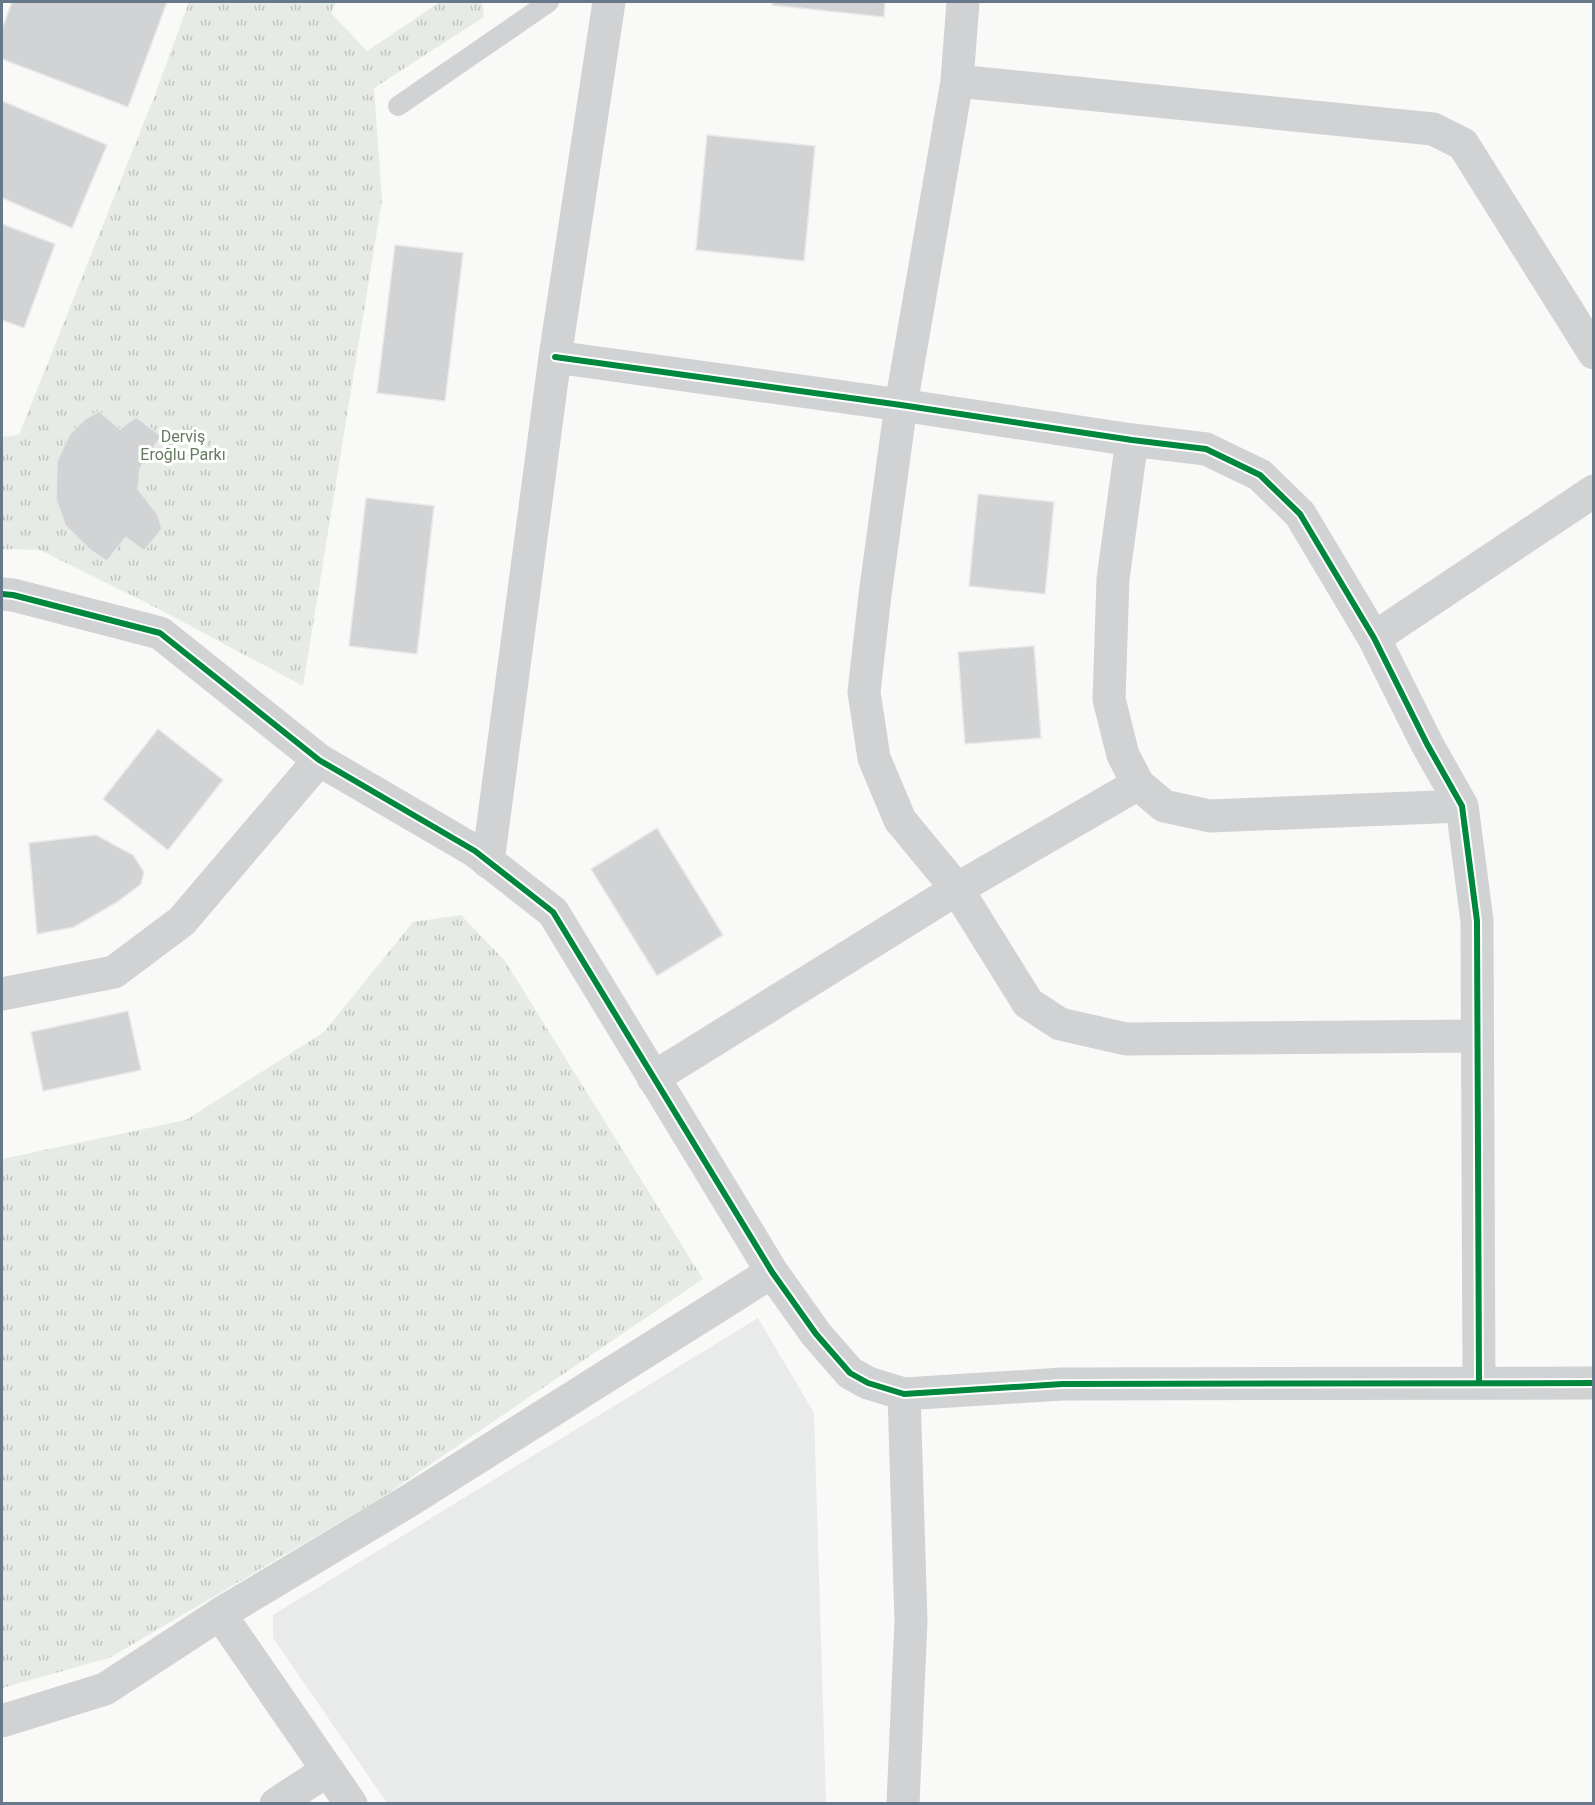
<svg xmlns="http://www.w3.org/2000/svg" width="1595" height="1805" font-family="Roboto,sans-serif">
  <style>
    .built { fill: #e9eaea }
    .park { fill: url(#park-tufts) }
    .building { fill: #d2d3d4; stroke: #e8e8e8; stroke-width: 1.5 }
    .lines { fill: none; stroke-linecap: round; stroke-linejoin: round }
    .service { stroke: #d1d2d3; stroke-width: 20 }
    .minor { stroke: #d1d2d3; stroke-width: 33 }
    .cycleway-casing { stroke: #fff; stroke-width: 10 }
    .cycleway { stroke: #00873e; stroke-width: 6 }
    .labels { text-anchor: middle; stroke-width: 6; stroke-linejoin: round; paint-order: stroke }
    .park-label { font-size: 16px; fill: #667b62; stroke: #fff }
  </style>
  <defs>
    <pattern id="park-tufts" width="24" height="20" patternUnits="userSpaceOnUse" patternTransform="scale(1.5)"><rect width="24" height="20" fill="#e7ebe5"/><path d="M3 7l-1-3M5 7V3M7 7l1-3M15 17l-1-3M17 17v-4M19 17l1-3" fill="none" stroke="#bfc3bf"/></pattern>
  </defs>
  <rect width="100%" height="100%" fill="#f9f9f8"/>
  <!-- built -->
  <path class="built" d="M758 1318 814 1413 826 1803H387L273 1638V1615Z"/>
  <!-- park -->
  <path class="park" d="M189 2H336L331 13 367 51 440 2H482L484 17 374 88 382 200 303 686 153 606 40 550 2 549V437L19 435 156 92Z
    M461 915 505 961 703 1279 378 1500 109 1658 2 1688V1159L186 1120 324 1032 413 922Z"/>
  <!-- building -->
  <path class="building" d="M12 2H167L128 107 2 59V29Z
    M773 2H885L884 17 772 5Z
    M2 101 107 145 72 228 2 198Z
    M707 135 815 146 804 261 696 250Z
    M2 224 55 244 24 328 2 320Z
    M395 245 463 253 445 401 377 393Z
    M99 411 120 429 136 417 161 436 140 469 138 489 158 515 162 529 144 551 126 537 107 561 89 549 65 525 56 499 57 461 70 434 85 419Z
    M978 494 1054 502 1045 594 969 586Z
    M366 498 434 506 417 654 349 646Z
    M1034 646 1041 738 965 744 958 652Z
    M158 729 223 780 168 850 103 799Z
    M657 828 723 935 657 976 591 869Z
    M96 835 133 855 144 872 141 884 117 902 74 927 37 934 29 843Z
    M128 1011 141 1070 43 1091 31 1032Z"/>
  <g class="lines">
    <!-- service -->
    <path class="service" d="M398 106 549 2"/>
    <!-- minor -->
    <path class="minor" d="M963 2 957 81 901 405 875 595 864 692 874 758 900 820 957 889 1028 1003 1060 1024 1126 1039 1477 1036
      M957 81 1433 129 1463 144 1594 353
      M555 357 901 405 1132 440 1206 449 1260 475 1300 514 1374 638 1427 744 1462 806 1477 921 1479 1383
      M1132 440 1113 579 1109 699 1123 755 1138 784 1164 806 1210 816 1462 806
      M2 594 13 595 160 633 319 760 475 851 553 912 772 1272 816 1334 850 1373 868 1383 904 1394 1062 1384 1594 1383
      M1374 638 1594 491
      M488 862 555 357 609 2
      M2 994 114 972 182 921 319 760
      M653 1078 957 889 1138 784
      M220 1614 351 1804
      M2 1721 105 1689 220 1614 407 1502 772 1272
      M276 1804 328 1770
      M903 1804 911 1621 904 1394"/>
    <!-- cycleway casing -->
    <g class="cycleway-casing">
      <path id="cycleway" d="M555 357 901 405 1132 440 1206 449 1260 475 1300 514 1374 638 1427 744 1462 806 1477 921 1479 1383
        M2 594 13 595 160 633 319 760 475 851 553 912 772 1272 816 1334 850 1373 868 1383 904 1394 1062 1384 1594 1383"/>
    </g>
    <!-- cycleway -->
    <use href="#cycleway" class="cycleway"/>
  </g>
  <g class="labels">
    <!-- park labels -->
    <g class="park-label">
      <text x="183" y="442">Derviş<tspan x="183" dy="18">Eroğlu Parkı</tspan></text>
    </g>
  </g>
  <!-- border -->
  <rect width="1595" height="1805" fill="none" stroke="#67788a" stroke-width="6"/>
</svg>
